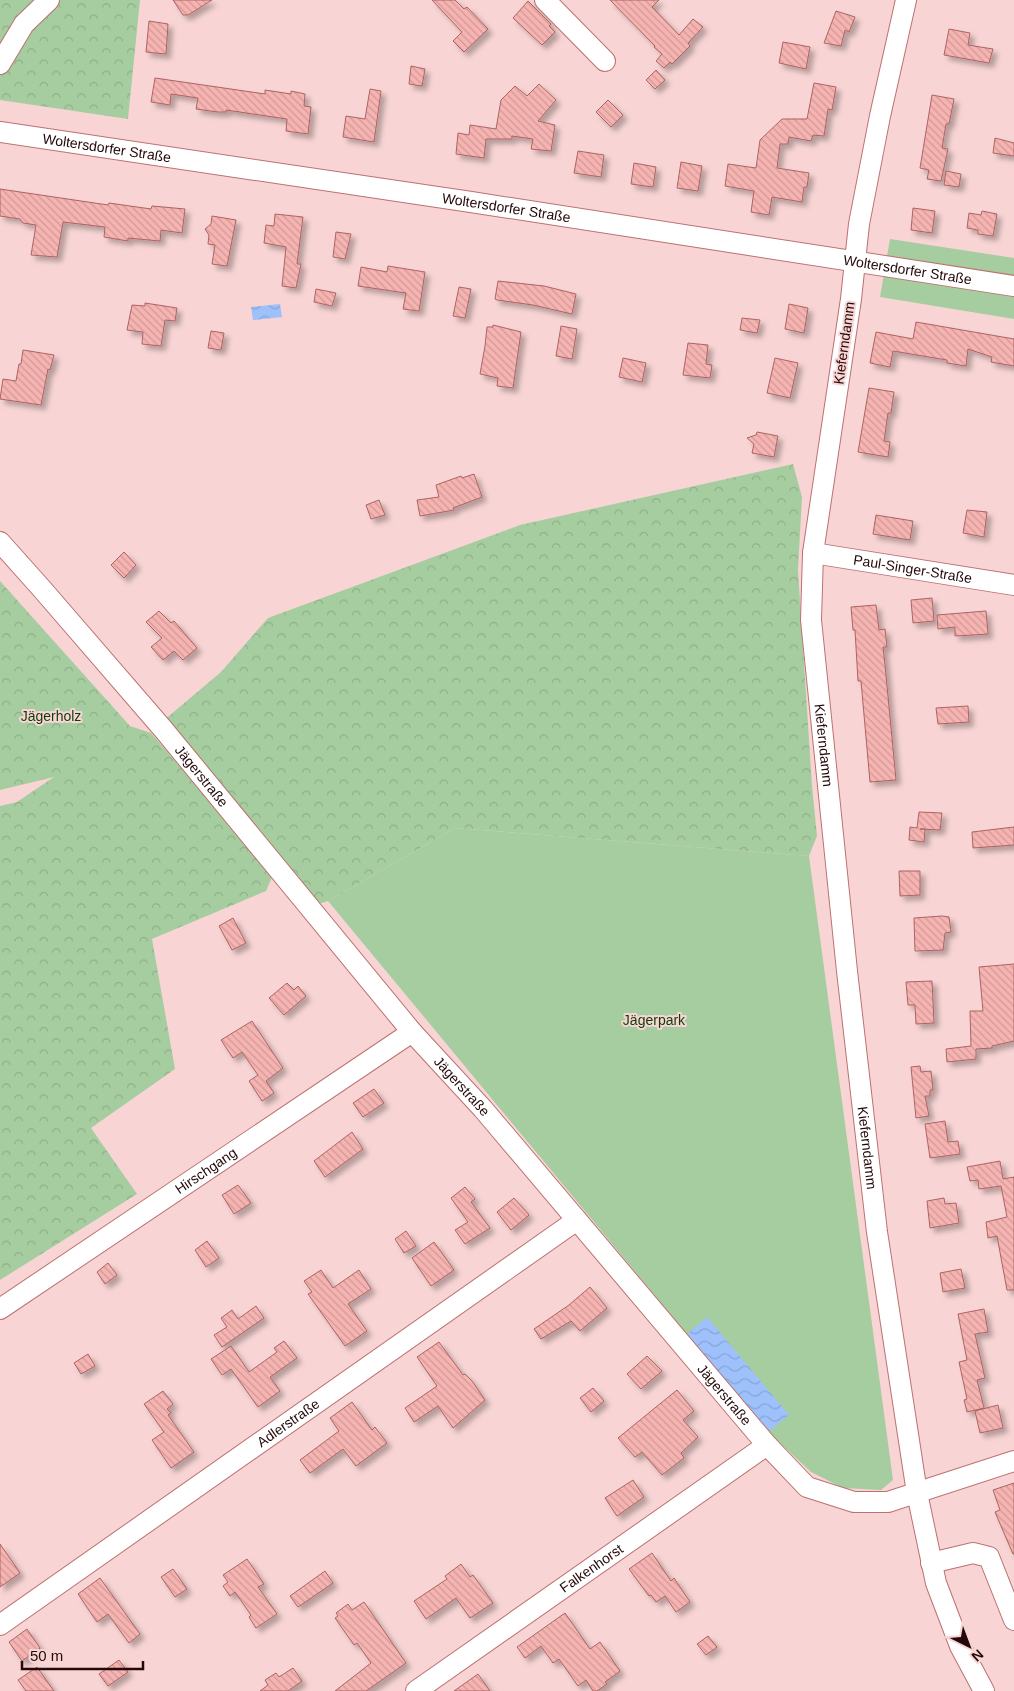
<svg xmlns="http://www.w3.org/2000/svg" width="1014" height="1691" font-family="Helvetica,sans-serif">
  <style>
    .green { fill: #a6cda0 }
    .forest { fill: url(#forest-crowns) }
    .water { fill: url(#water-waves) }
    .building { fill: url(#building-back-hatch); stroke: #ad6362; filter: url(#shadow) }
    .lines { fill: none; stroke-linecap: round; stroke-linejoin: round }
    .minor-casing { stroke: #bc7170; stroke-width: 22 }
    .minor { stroke: #fff; stroke-width: 20 }
    .labels { text-anchor: middle; stroke-width: 4; stroke-linejoin: round; paint-order: stroke }
    .street-label { font-size: 14px; fill: #25090a; stroke: #f8d5d4 }
    .park-label { font-size: 14px; fill: #0d3d05; stroke: #f8d5d4 }
  </style>
  <defs>
    <pattern id="forest-crowns" width="20" height="18" patternUnits="userSpaceOnUse" patternTransform="scale(1.25)"><rect width="20" height="18" fill="#a6cda0"/><path d="M2 6a3 3 0 1 1 6 0M12 15a3 3 0 1 1 6 0" fill="none" stroke="#8faf88"/></pattern>
    <pattern id="water-waves" width="16" height="10" patternUnits="userSpaceOnUse" patternTransform="scale(1.25)"><rect width="16" height="10" fill="#9ec1fc"/><path d="M0 5q4-4 8 0t8 0" fill="none" stroke="#88a4d7"/></pattern>
    <pattern id="building-back-hatch" width="6" height="6" patternUnits="userSpaceOnUse" patternTransform="scale(1.25)"><rect width="6" height="6" fill="#f5b4b1"/><path d="M-1 5l2 2M0 0l6 6M5-1l2 2" fill="none" stroke="#d29997"/></pattern>
    <filter id="shadow"><feDropShadow dx="4.5" dy="4.5" stdDeviation="2.5" flood-color="#0004"/></filter>
  </defs>
  <rect width="100%" height="100%" fill="#f8d5d4"/>
  <!-- green -->
  <path class="green" d="M890 239 1014 258V319L880 297Z
    M455 828 809 856 893 1480 881 1490 843 1488 811 1472 768 1432 328 901Z"/>
  <!-- forest -->
  <path class="forest" d="M0 0H140L128 119 0 100Z
    M793 464 802 497 798 570 812 786 817 836 809 856 455 828 328 901 315 905 163 721 221 672 268 618 520 525Z
    M0 581 130 726 151 733 273 875 266 891 152 939 175 1069 91 1128 137 1194 0 1280V806L17 802 54 777 0 790Z"/>
  <!-- water -->
  <path class="water" d="M280 304 282 317 253 320 251 307Z
    M707 1317 789 1415 768 1432 686 1335Z"/>
  <!-- building -->
  <path class="building" d="M173 0H212L188 15H183Z
    M432 0H455L464 9 467 7 488 29 464 52 453 41 462 32Z
    M610 0H659L652 7 679 35 693 19 703 27 688 43 690 46 672 64 670 62 664 68 656 61 662 54 654 47 655 46Z
    M528 1 551 24 549 26 555 32 542 45 513 18Z
    M836 11 855 17 849 32 845 30 841 46 824 43Z
    M149 21 168 24 166 54 146 52Z
    M949 29 970 33 968 45 993 49 989 63 944 55Z
    M783 42 810 47 806 69 779 63Z
    M411 66 425 69 422 86 409 84Z
    M656 70 665 80 655 89 646 80Z
    M155 78 265 94V90L291 94V91L305 94 304 106 311 107 308 134 286 131 287 119 226 110V112H218L196 109 198 98 171 94 170 105 151 102Z
    M814 83 836 87 832 110 828 109 824 136 813 135 811 141 789 137 788 144H780L777 168 809 173 807 187H804L802 202 772 197 769 215 751 212 754 191 725 186 728 164 756 168 760 140 782 119H807Z
    M539 84 556 100 538 121 555 125 551 151 531 149 533 139 512 136V139H486L484 158 456 154 458 133 469 135 470 125 496 129 501 100 515 86 527 96Z
    M370 89 381 91 374 142 343 137 346 116 365 119Z
    M932 95 954 99 949 124H946L942 148 948 149 941 181 927 179 929 170 920 168Z
    M608 100 623 115 611 127 596 112Z
    M995 138 1014 143V156L993 153Z
    M578 151 604 155 601 177 574 173Z
    M681 162 702 166 698 191 677 188Z
    M634 163 656 167 653 187 631 184Z
    M946 171 961 174 959 187 944 185Z
    M0 189 108 205 109 203 151 209 152 206 185 209 182 233 161 230 160 241 128 238V241L104 237 105 227 63 222 57 257 31 255 36 225 23 223 20 219 0 216Z
    M913 208 935 211 932 233 911 230Z
    M982 211 997 214 993 236 978 234V230L967 228 969 213 981 215Z
    M275 214 303 217 297 264H301L296 288 282 286 286 247 264 243 266 225 274 226Z
    M212 216 236 220 227 266 212 264 215 245 208 244 209 235 205 229 211 224Z
    M336 232 351 234 345 259 333 257Z
    M388 266 425 272 419 311 403 309 406 293 358 286 361 267 387 272Z
    M498 281 544 286 576 294 572 314 533 305 497 300 495 299Z
    M459 287 471 289 465 318 453 316Z
    M316 289 336 293 332 306 314 302Z
    M145 303 177 308 175 321 165 320 161 346 142 344 143 332 127 330 132 305 145 306Z
    M789 304 808 308 804 333 785 329Z
    M742 318 760 320 757 333 740 330Z
    M916 322 1014 339V366L991 362 992 357 968 349 966 366 947 363V360L893 351 890 367 870 363 876 332 913 339Z
    M493 325 521 332 513 388 497 386 498 378 480 374 485 346 487 327H493Z
    M561 326 577 329 572 359 556 356Z
    M211 331 224 333 221 350 208 348Z
    M688 343 708 345 706 364 712 365 710 378 683 375Z
    M23 350 54 355 50 370 48 369 41 405 0 399 3 379 16 381 19 364H21Z
    M623 358 646 363 642 382 619 377Z
    M775 358 798 363 790 398 767 393Z
    M869 388 894 392 891 413H888L884 441 890 442 888 457 858 452Z
    M757 432 778 436 774 457 752 453 754 444 747 438 756 435Z
    M474 474 482 497 453 508 454 510 420 516 417 500 439 497 436 485 461 476 462 478Z
    M379 500 385 515 371 519 366 505Z
    M967 510 987 512 984 537 963 533Z
    M876 515 913 521 910 540 873 534Z
    M124 552 136 565 124 578 111 565Z
    M932 598 934 621 913 623 911 600Z
    M876 605 879 630 885 629 887 647H883L885 665 896 780 870 782 861 681H858L855 630H853L851 607Z
    M159 611 171 623 174 621 197 648 183 660 174 651 163 660 151 647 162 638 146 622Z
    M986 611 988 634 955 636V627L938 629 937 615Z
    M968 706 969 722 938 724 936 708Z
    M919 812 942 813 940 830 920 829H925L924 842 909 840 910 827 917 828Z
    M1014 827V845L973 848 972 832Z
    M899 871H920V895L900 896Z
    M942 916 949 917 951 932 945 933 943 950 915 951 914 918Z
    M233 918 246 943 232 950 219 926Z
    M1014 964V1041L992 1046V1048L976 1049V1059L947 1062 946 1049 971 1046 970 1011H983L979 967Z
    M932 981 934 1023 916 1024 915 1005H908L906 982Z
    M287 983 294 990 298 986 306 996 284 1015 269 998Z
    M252 1021 283 1068 266 1081 274 1093 262 1101 249 1081 258 1075 242 1052 233 1058 221 1040Z
    M920 1066 921 1072 931 1071 933 1090H930V1096H925L929 1116 916 1118 911 1067Z
    M374 1089 384 1103 363 1117 353 1103Z
    M945 1121 948 1142 958 1141 960 1154 930 1158 925 1124Z
    M352 1132 363 1149 325 1177 314 1161Z
    M1000 1161 1003 1179 1014 1177V1290H1007L997 1236 988 1238 986 1222 1007 1217 1001 1186 979 1189 978 1180 970 1181 967 1167Z
    M238 1185 251 1203 234 1214 222 1195Z
    M465 1187 475 1199 471 1202 490 1228 465 1244 455 1230 468 1222 451 1198Z
    M514 1198 529 1215 511 1230 497 1212Z
    M944 1198 945 1204 956 1203 959 1223 930 1228 927 1201Z
    M406 1231 416 1246 404 1253 395 1239Z
    M207 1241 219 1258 206 1267 195 1250Z
    M434 1242 454 1270 431 1286 412 1258Z
    M108 1263 117 1275 105 1284 97 1272Z
    M961 1269 965 1288 943 1292 940 1273Z
    M321 1270 333 1288 359 1270 371 1289 348 1304 367 1331 345 1346 308 1294 312 1292 304 1281Z
    M590 1287 607 1308 580 1331 571 1321 541 1339 534 1329 569 1305Z
    M256 1306 264 1318 222 1347 214 1335 227 1327 221 1318 232 1310 238 1319Z
    M984 1309 988 1332 975 1334 985 1378 977 1380 984 1408 967 1412 964 1400 967 1399 959 1362 967 1360 958 1314Z
    M284 1341 297 1358 270 1377 280 1391 258 1407 231 1369 222 1375 211 1359 231 1346 249 1372 277 1352 274 1348Z
    M439 1342 463 1375 465 1374 472 1381 485 1400 453 1428 438 1406 414 1422 405 1408 437 1386 417 1357Z
    M88 1354 95 1366 81 1374 74 1363Z
    M647 1356 662 1371 641 1389 627 1374Z
    M593 1388 604 1401 591 1412 580 1398Z
    M677 1390 694 1411 683 1420 698 1437 681 1453 684 1458 662 1475 642 1452 635 1457 618 1438Z
    M163 1391 173 1404 167 1409 171 1413 168 1415 194 1452 171 1468 152 1440 164 1432 144 1404Z
    M352 1402 372 1430 375 1427 387 1443 356 1466 343 1449 310 1473 300 1460 339 1431 330 1418Z
    M998 1405 1003 1428 980 1433 975 1411Z
    M633 1480 644 1497 617 1516 605 1498Z
    M1014 1483V1554H1013L995 1512 1000 1510 993 1490Z
    M0 1544 20 1573 0 1587Z
    M652 1553 671 1581 674 1578 690 1602 676 1612 665 1596 656 1602 651 1595 649 1596 629 1569Z
    M247 1559 264 1584 258 1587 277 1614 256 1628 249 1617 251 1615 235 1592 230 1596 223 1586 228 1582 223 1575Z
    M461 1564 470 1577 473 1575 493 1603 470 1618 456 1598 426 1619 414 1601 447 1579 445 1576Z
    M173 1569 187 1589 175 1597 161 1577Z
    M325 1571 333 1583 298 1607 290 1596Z
    M100 1578 140 1634 129 1643 108 1614 97 1622 78 1594Z
    M364 1602 406 1663 366 1691H335L371 1663 357 1643 354 1645 335 1618 338 1616 336 1613 348 1604 352 1610Z
    M565 1613 590 1649 600 1642 620 1671 605 1682 607 1684 597 1691H593L586 1680 578 1686 559 1659 553 1663 541 1646 525 1658 517 1647Z
    M27 1629 40 1648 22 1661 9 1642Z
    M708 1636 717 1647 706 1655 697 1644Z
    M119 1660 128 1672 108 1686 99 1674Z
    M37 1667 54 1691H26L18 1680Z
    M293 1668 302 1681 288 1691H260L268 1685 265 1680 276 1673 279 1677Z
    M478 1674 490 1691H454Z"/>
  <g class="lines">
    <!-- minor casing -->
    <g class="minor-casing">
      <g id="minor">
        <path d="M545 0 605 61"/>
        <path id="s1" d="M906 0 880 116 859 224 851 299 813 553 811 620 847 971 877 1232 917 1493 936 1583 960 1646 984 1691"/>
        <path d="M0 64 24 24 49 0"/>
        <path id="s2" d="M0 132 471 202 1014 286"/>
        <path id="s3" d="M0 542 42 589 163 729 412 1032 483 1109 767 1445 807 1487 854 1502H888L1014 1461"/>
        <path id="s4" d="M813 553 1014 585"/>
        <path id="s5" d="M0 1309 412 1032"/>
        <path d="M931 1563 973 1553 989 1557 1014 1620"/>
        <path id="s6" d="M0 1625 577 1220"/>
        <path id="s7" d="M416 1691 767 1445"/>
      </g>
    </g>
    <!-- minor -->
    <use href="#minor" class="minor"/>
  </g>
  <g class="labels">
    <!-- street labels -->
    <g class="street-label">
      <text dy="5" stroke="none"><textPath href="#s2" startOffset="108">Woltersdorfer Straße</textPath></text>
      <text dy="5" stroke="none"><textPath href="#s2" startOffset="512">Woltersdorfer Straße</textPath></text>
      <text dy="5" stroke="none"><textPath href="#s2" startOffset="918">Woltersdorfer Straße</textPath></text>
      <text transform="translate(844 343) rotate(-82)" y="5">Kieferndamm</text>
      <text dy="5" stroke="none"><textPath href="#s4" startOffset="101">Paul-Singer-Straße</textPath></text>
      <text dy="5" stroke="none"><textPath href="#s1" startOffset="754">Kieferndamm</textPath></text>
      <text dy="5" stroke="none"><textPath href="#s3" startOffset="309">Jägerstraße</textPath></text>
      <text dy="5" stroke="none"><textPath href="#s3" startOffset="714">Jägerstraße</textPath></text>
      <text dy="5" stroke="none"><textPath href="#s1" startOffset="1159">Kieferndamm</textPath></text>
      <text dy="5" stroke="none"><textPath href="#s5" startOffset="248">Hirschgang</textPath></text>
      <text dy="5" stroke="none"><textPath href="#s3" startOffset="1119">Jägerstraße</textPath></text>
      <text dy="5" stroke="none"><textPath href="#s6" startOffset="352">Adlerstraße</textPath></text>
      <text dy="5" stroke="none"><textPath href="#s7" startOffset="214">Falkenhorst</textPath></text>
    </g>
    <!-- park labels -->
    <g class="park-label">
      <text x="51" y="721">Jägerholz</text>
      <text x="654" y="1025">Jägerpark</text>
    </g>
  </g>
  <!-- north arrow -->
  <g transform="translate(969 1646) rotate(138)" stroke="#f8d5d4" stroke-width="4" paint-order="stroke">
  <path d="M0-4L9 19L0 12L-9 19Z" fill="#25090a"/>
  <text y="-8" font-size="14" font-weight="bold" text-anchor="middle" fill="#25090a">N</text>
  </g>
  <!-- scale -->
  <path d="M22 1661v8h121v-8" fill="none" stroke="#25090a" stroke-width="2.5"/>
  <text x="30" y="1661" font-size="15" fill="#25090a" stroke="#f8d5d4" stroke-width="4" paint-order="stroke">50 m</text>
</svg>
